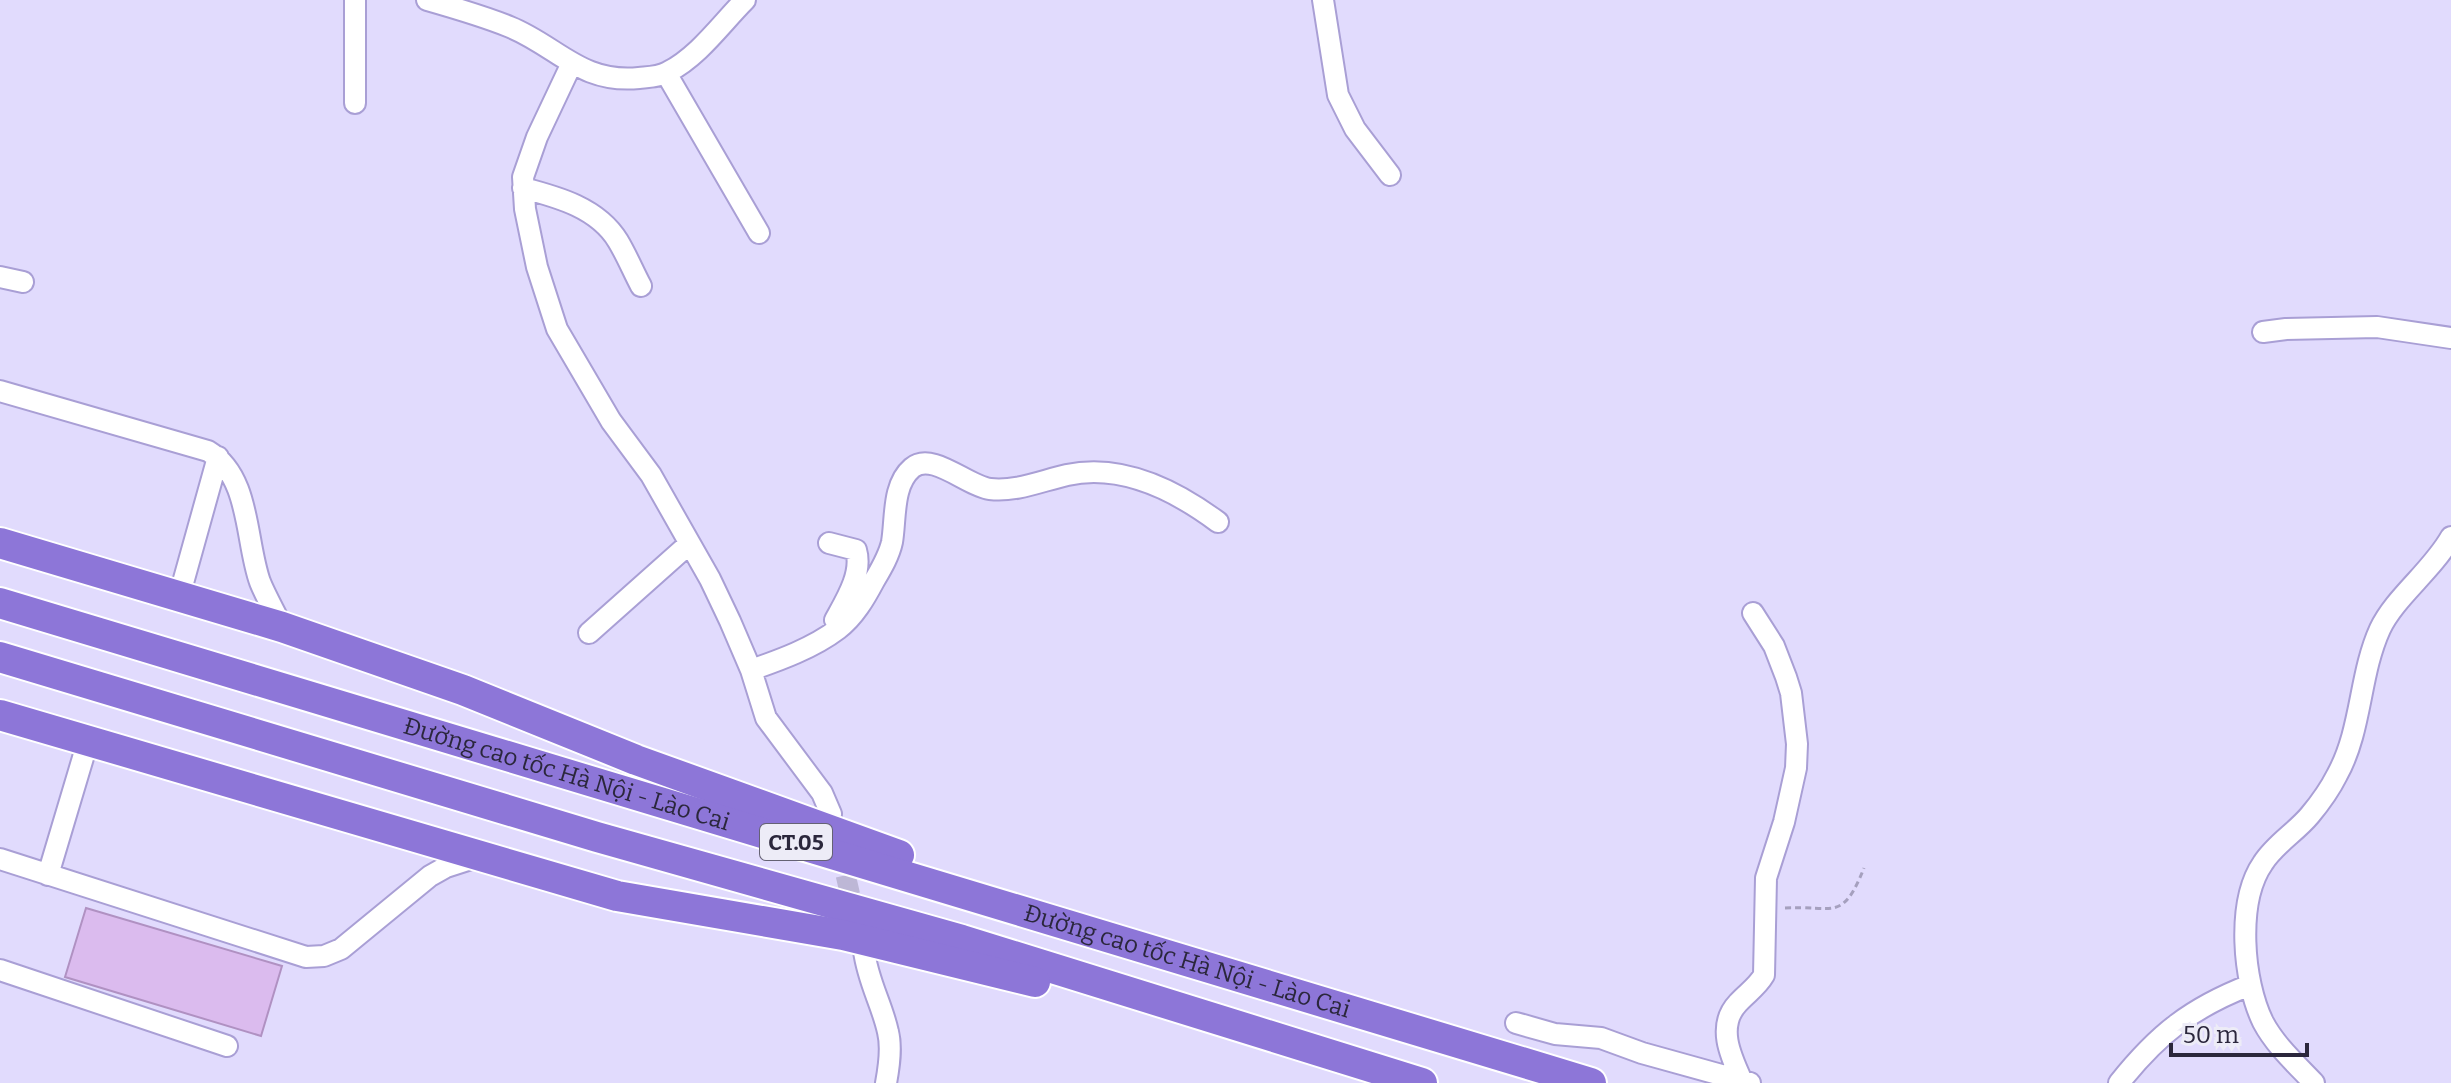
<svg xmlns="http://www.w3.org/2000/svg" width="2451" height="1083" font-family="Bitter,serif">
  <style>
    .building { fill: #dbbbee; stroke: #b091c2; stroke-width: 2 }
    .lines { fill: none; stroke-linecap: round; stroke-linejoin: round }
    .minor-tunnel { stroke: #bdb7d6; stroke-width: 20; stroke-dasharray: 20 10; stroke-linecap: butt }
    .minor-casing { stroke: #a99fd5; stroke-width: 24 }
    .highway-casing { stroke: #fff; stroke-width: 34 }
    .path { stroke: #a5a0be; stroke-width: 3; stroke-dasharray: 6 4; stroke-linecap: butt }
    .minor { stroke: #fff; stroke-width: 20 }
    .highway { stroke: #8d76d8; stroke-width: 30 }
    .labels { text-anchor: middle; stroke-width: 8; stroke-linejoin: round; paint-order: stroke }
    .shield { fill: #edecf7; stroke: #656274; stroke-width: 2 }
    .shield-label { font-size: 22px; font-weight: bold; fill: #2b273c }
    .street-label { font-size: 24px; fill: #2b273c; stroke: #edecf7 }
  </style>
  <rect width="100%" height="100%" fill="#e1dbfd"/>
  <!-- building -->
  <path class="building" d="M86 908 282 966 261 1036 65 977Z"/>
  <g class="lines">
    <!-- minor-tunnel -->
    <path class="minor-tunnel" d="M839 846 855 916"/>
    <!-- minor casing -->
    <g class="minor-casing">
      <path id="minor" d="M427 0C455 8 483 16 510 27 557 46 581 84 639 78 649 77 659 77 668 72 699 56 721 24 745 0
        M1323 0 1338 95 1355 129 1390 175
        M571 65 537 137 523 177 525 209 537 267 557 329 611 421 651 475 710 579 730 621 751 670 766 718 822 793 831 814
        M666 73 759 233
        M355 103V0
        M523 188C558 197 598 208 618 241 627 256 633 271 641 286
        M0 277 23 282
        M2263 332 2286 329 2377 327 2451 338
        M0 391 208 451C251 477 245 540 260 582 266 597 275 612 282 627
        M829 543 856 550C863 573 846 600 835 620
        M179 597 218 457
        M589 633 689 544
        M751 670C780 660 813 648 838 629 854 617 865 598 874 581 881 569 889 556 892 542 896 519 892 485 912 468 932 451 967 486 990 489 1016 492 1041 481 1067 475 1122 463 1175 490 1218 522
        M0 859 306 957 324 956 341 949 430 876 446 867 477 857
        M48 875 88 741
        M864 951C868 982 882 1004 888 1032 892 1048 889 1067 886 1083
        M0 970 227 1046
        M1516 1023 1555 1034 1601 1038 1642 1053 1750 1083
        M1742 1081C1731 1057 1716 1026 1738 1003 1747 993 1757 987 1764 975L1766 878 1784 822 1796 768 1797 744 1791 693 1786 677 1774 646 1753 613
        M2119 1083C2158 1034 2191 1008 2250 985
        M2314 1083C2296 1064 2275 1045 2263 1022 2243 981 2236 902 2263 863 2275 844 2296 832 2310 815 2320 803 2330 789 2337 775 2362 730 2359 675 2380 629 2395 597 2432 571 2451 537"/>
    </g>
    <!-- highway casing -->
    <g class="highway-casing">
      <g id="highway">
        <path d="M0 543 282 627 463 690 636 760 899 855"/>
        <path id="s1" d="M0 603 1591 1083"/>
        <path d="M0 657 597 837 962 940 1422 1083"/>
        <path d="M0 715 617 896 843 935 1035 982"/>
      </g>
    </g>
    <!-- path -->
    <path class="path" d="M1785 908C1834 905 1842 923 1864 868"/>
    <!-- minor -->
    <use href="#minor" class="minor"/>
    <!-- highway -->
    <use href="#highway" class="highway"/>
  </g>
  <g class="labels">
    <!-- shield labels -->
    <rect class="shield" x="760" y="824" width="72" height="36" rx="6"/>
    <g class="shield-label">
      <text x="796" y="850">CT.05</text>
    </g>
    <!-- street labels -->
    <g class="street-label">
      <text dy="8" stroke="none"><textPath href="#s1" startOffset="592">Đường cao tốc Hà Nội - Lào Cai</textPath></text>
      <text dy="8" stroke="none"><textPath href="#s1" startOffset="1240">Đường cao tốc Hà Nội - Lào Cai</textPath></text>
    </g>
  </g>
  <!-- scale -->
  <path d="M2171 1043v12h136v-12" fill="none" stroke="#2b273c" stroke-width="4"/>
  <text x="2183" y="1043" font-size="24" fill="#2b273c" stroke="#edecf7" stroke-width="6" paint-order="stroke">50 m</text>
</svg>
